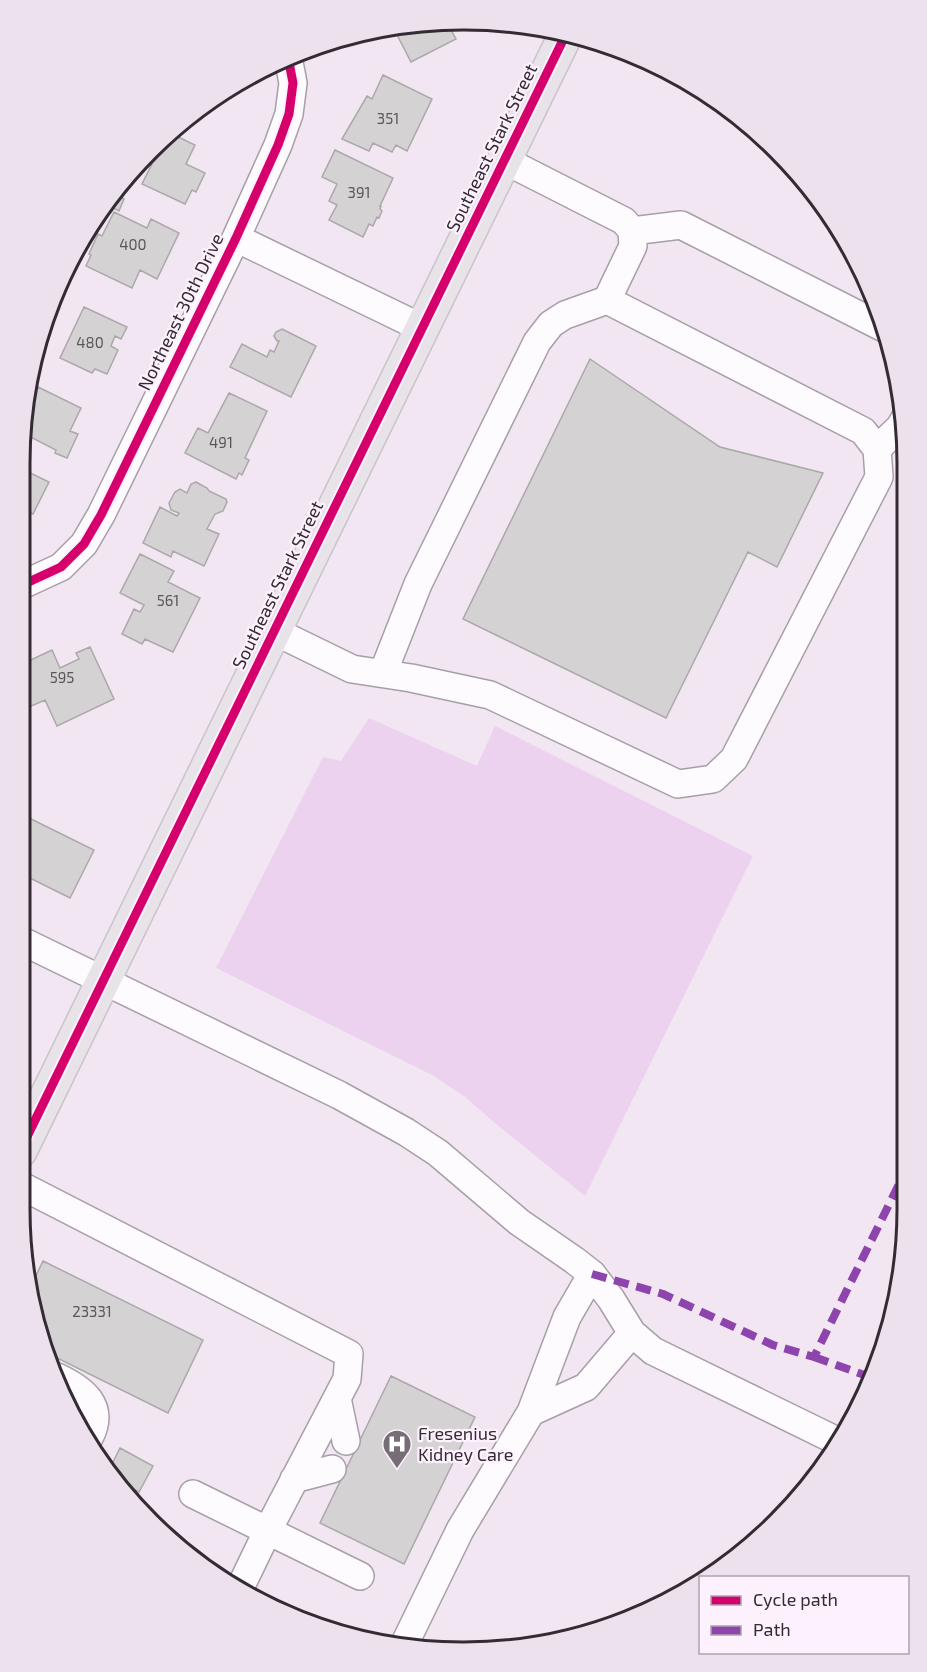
<svg xmlns="http://www.w3.org/2000/svg" width="927" height="1672" font-family="'Exo 2',sans-serif">
  <style>
    .green { fill: #edd2f0 }
    .building { fill: #d4d2d2; stroke: #aba8a9; stroke-width: 1.5 }
    .lines { fill: none; stroke-linecap: round; stroke-linejoin: round }
    .minor-casing { stroke: #a79fa8; stroke-width: 30 }
    .major-casing { stroke: #c9c4ca; stroke-width: 36 }
    .minor { stroke: #fdfbfd; stroke-width: 27 }
    .major { stroke: #e8e3e9; stroke-width: 33 }
    .quiet { stroke: #8e44ad; stroke-width: 8; stroke-dasharray: 15 8; stroke-linecap: butt }
    .cycleway-casing { stroke: #fef1fe; stroke-width: 13 }
    .cycleway { stroke: #d6006c; stroke-width: 9 }
    .labels { text-anchor: middle; stroke-width: 4.5; stroke-linejoin: round; paint-order: stroke }
    .number-label { font-size: 15px; fill: #5b565c }
    .street-label { font-size: 18px; fill: #332c34; stroke: #fef1fe }
    .poi-label { font-size: 18px; fill: #332c34; stroke: #fef1fe; text-anchor: start }
    .rim { fill: none; stroke: #332c34; stroke-width: 3 }
  </style>
  <rect width="100%" height="100%" fill="#f1e6f2"/>
  <!-- green -->
  <path class="green" d="M369 718 477 766 495 726 753 856 585 1196 490 1119 465 1097 432 1075 216 968 323 757 341 761Z"/>
  <!-- building -->
  <path class="building" d="M435 20 446 21 456 39 411 62 394 29 378 37 375 30Z
    M383 75 432 99 407 151 396 145 392 152 373 143 369 151 342 139 367 96 372 99Z
    M235 86 239 93 198 117 194 110Z
    M170 133 195 145 186 164 205 173 196 192 192 190 185 204 142 184 152 164 144 160 147 155Z
    M335 150 393 178 380 206H381L380 209 382 211 379 218 377 217 373 226 369 224 363 237 329 220 337 205 329 201 337 184 322 177Z
    M113 194 124 199 119 211 106 204Z
    M114 212 147 228 151 219 179 233 157 279 140 270 132 288 86 266 91 255 89 254 98 234 102 236Z
    M84 307 127 327 121 339 115 336 111 346 118 350 107 374 95 369 92 373 60 358Z
    M282 329 316 346 291 397 230 367 242 344 267 357 270 350 274 352 279 341H277L274 336 276 332Z
    M590 359 720 447 823 473 777 567 748 552 666 718 463 619Z
    M38 387 81 408 70 431 78 434 67 458 55 453 56 450 21 432 24 415Z
    M229 393 267 411 245 458 249 460 242 475 239 473 236 479 185 453 198 428 208 433Z
    M20 468 49 482 33 514 29 512 20 530Z
    M196 482 207 488 209 491 226 499 227 502 223 511 215 514 207 529 219 534 204 566 173 551 171 557 143 543 160 507 177 516 179 513 171 510 169 503 175 492 180 489 187 493 191 484Z
    M140 554 174 571 168 582 200 598 173 652 145 639 142 644 122 634 134 609 140 612 144 605 120 593Z
    M90 647 114 699 57 726 45 700 29 707 20 687V665L52 650 60 668 79 659 76 653Z
    M25 816 94 850 70 898 28 877 23 885 20 883V826Z
    M43 1261 203 1340 168 1413 43 1351 32 1284Z
    M391 1376 475 1417 404 1564 320 1523Z
    M120 1448 153 1466 139 1492 110 1476 108 1472Z"/>
  <g class="lines">
    <!-- minor casing -->
    <g class="minor-casing">
      <path id="minor" d="M632 231 681 225 886 329
        M236 238 422 328
        M877 449 900 427 904 420
        M20 586 61 567 84 544 101 515 236 238 278 145 289 114 293 83 288 57
        M274 631 352 669 411 678 490 695 678 784 713 779 734 759 879 477 877 449 863 431 607 300
        M383 673 418 584 537 342 551 324 565 315 607 300 633 246 632 231 624 221 504 160
        M20 940 339 1095 406 1132 438 1153 519 1222 574 1260 592 1274 611 1299 632 1333 653 1351 839 1442
        M20 1185 349 1354 347 1379 268 1530 240 1588
        M57 1377C83 1389 106 1406 89 1438
        M337 1398 346 1441
        M531 1412 586 1387 632 1333
        M294 1479 332 1469
        M193 1494 360 1576
        M405 1643 460 1530 531 1412 567 1317 592 1274"/>
    </g>
    <!-- major casing -->
    <g class="major-casing">
      <path id="major" d="M20 1151 566 34"/>
    </g>
    <!-- minor -->
    <use href="#minor" class="minor"/>
    <!-- major -->
    <use href="#major" class="major"/>
    <!-- quiet -->
    <path class="quiet" d="M592 1274 663 1294 773 1345 814 1357 906 1170
      M814 1357 870 1377"/>
    <!-- cycleway casing -->
    <g class="cycleway-casing">
      <path id="cycleway" d="M20 586 61 567 84 544 101 515 236 238 278 145 289 114 293 83 288 57
        M20 1151 566 34"/>
    </g>
    <!-- cycleway -->
    <use href="#cycleway" class="cycleway"/>
  </g>
  <!-- icons -->
  <defs>
    <g id="hospital-pin" transform="scale(1.5)"><path d="M0 17L-7.5 6A9.5 9.5 0 1 1 7.5 6Z" fill="#766d76" stroke="#fef1fe"/><path d="M-5-5h3v3.5h4V-5h3V5h-3V1.5h-4V5h-3Z" fill="#fff"/></g>
  </defs>
  <g fill-rule="evenodd">
    <use href="#hospital-pin" x="397" y="1444"/>
  </g>
  <g class="labels">
    <!-- number labels -->
    <g class="number-label">
      <text x="388" y="124">351</text>
      <text x="359" y="198">391</text>
      <text x="133" y="250">400</text>
      <text x="90" y="348">480</text>
      <text x="221" y="448">491</text>
      <text x="168" y="606">561</text>
      <text x="62" y="683">595</text>
      <text x="92" y="1317">23331</text>
    </g>
    <!-- street labels -->
    <g class="street-label">
      <text transform="translate(492 148) rotate(-64)" y="6">Southeast Stark Street</text>
      <text transform="translate(181 312) rotate(-64)" y="6">Northeast 30th Drive</text>
      <text transform="translate(278 585) rotate(-64)" y="6">Southeast Stark Street</text>
    </g>
    <!-- poi labels -->
    <g class="poi-label">
      <text x="418" y="1440">Fresenius<tspan x="418" dy="21">Kidney Care</tspan></text>
    </g>
  </g>
  <!-- crop -->
  <path d="M0 0H927V1672H0ZM463 30H464A433 433 0 0 1 897 463V1209A433 433 0 0 1 464 1642H463A433 433 0 0 1 30 1209V463A433 433 0 0 1 463 30Z" fill="#eee1ee" fill-rule="evenodd"/>
  <path class="rim" d="M463 30H464A433 433 0 0 1 897 463V1209A433 433 0 0 1 464 1642H463A433 433 0 0 1 30 1209V463A433 433 0 0 1 463 30Z"/>
  <!-- legend -->
  <rect x="699" y="1576" width="210" height="78" fill="#fef1fe" stroke="#ada2ad" stroke-width="1.5"/>
  <rect x="711" y="1596" width="30" height="9" fill="#d6006c" stroke="#ada2ad" stroke-width="1.5"/>
  <text x="753" y="1606" font-size="18" fill="#332c34">Cycle path</text>
  <rect x="711" y="1626" width="30" height="9" fill="#8e44ad" stroke="#ada2ad" stroke-width="1.5"/>
  <text x="753" y="1636" font-size="18" fill="#332c34">Path</text>
</svg>
